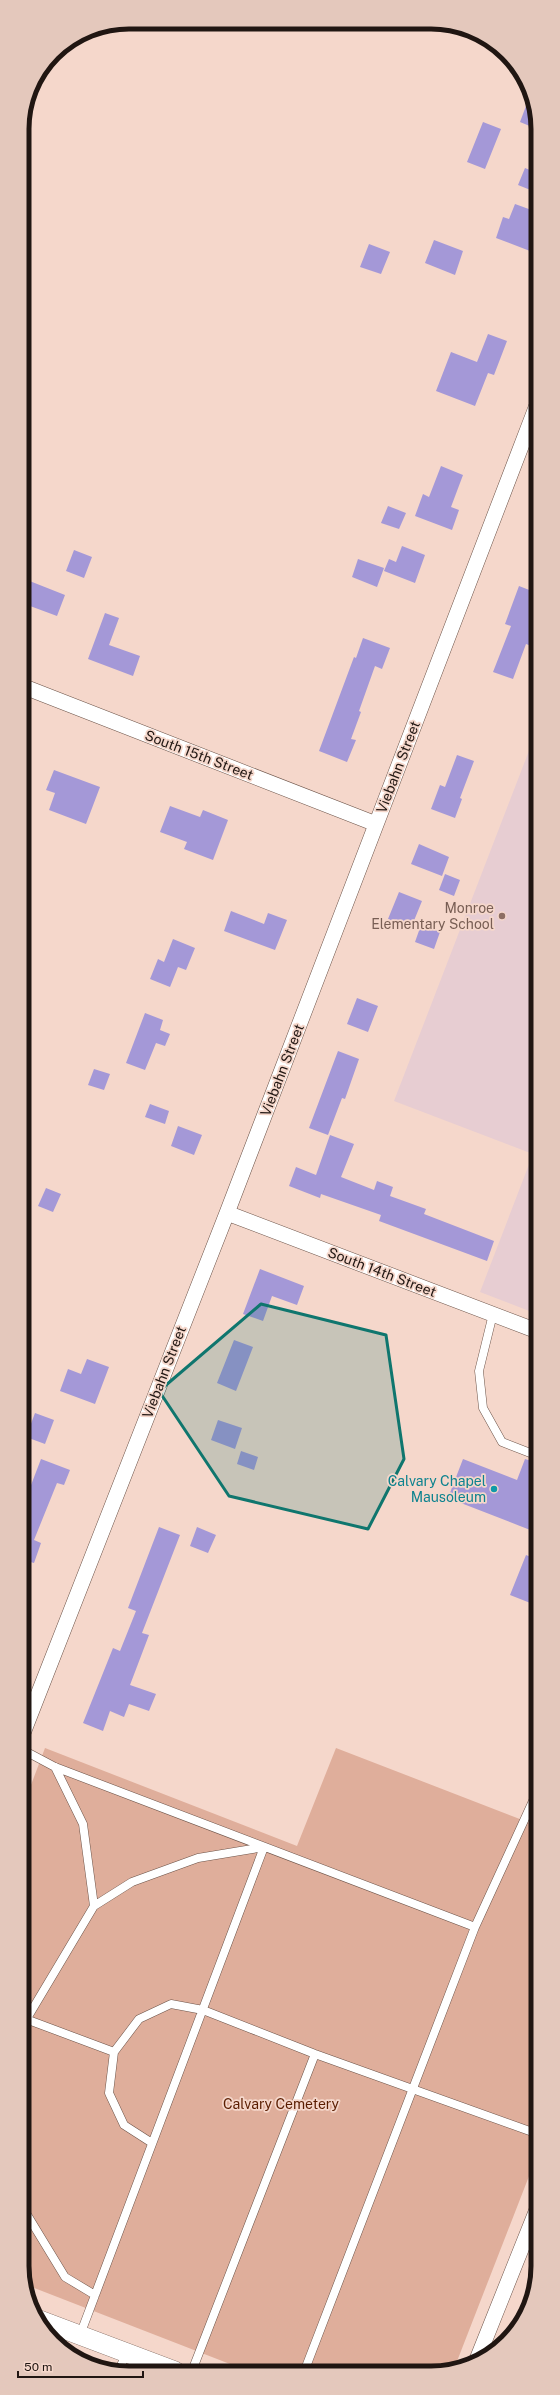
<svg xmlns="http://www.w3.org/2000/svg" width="560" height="2395" font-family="'Public Sans',sans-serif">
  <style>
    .education { fill: #e7cdd2 }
    .green { fill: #dfae9b }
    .building { fill: #a498d7 }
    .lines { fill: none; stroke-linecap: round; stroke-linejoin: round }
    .service-casing { stroke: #6c5348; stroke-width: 9 }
    .minor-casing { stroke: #6c5348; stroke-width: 16 }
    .tertiary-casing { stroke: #6c5348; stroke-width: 20 }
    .service { stroke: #fff; stroke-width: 8 }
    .minor { stroke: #fff; stroke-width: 15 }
    .tertiary { stroke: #fff; stroke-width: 19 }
    .marked { fill: #0f766e; fill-opacity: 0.2; stroke: #0f766e; stroke-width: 3; stroke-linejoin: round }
    .education-dot { fill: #8d6e63; stroke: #f5d7cb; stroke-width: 1.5 }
    .culture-dot { fill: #0f9aa8; stroke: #f5d7cb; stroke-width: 1.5 }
    .labels { text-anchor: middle; stroke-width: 3.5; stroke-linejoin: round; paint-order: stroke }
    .street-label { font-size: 14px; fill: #201612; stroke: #f5d7cb }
    .education-label { font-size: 14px; fill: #785e54; stroke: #f5d7cb; text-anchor: end }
    .culture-label { font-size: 14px; fill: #0d838f; stroke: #f5d7cb; text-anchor: end }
    .park-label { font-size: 14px; fill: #5a1d00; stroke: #f5d7cb }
    .rim { fill: none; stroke: #201612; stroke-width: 5 }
  </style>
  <rect width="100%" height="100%" fill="#f5d7cb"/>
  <!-- education -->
  <path class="education" d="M537 730V1314L480 1292 533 1154 394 1101Z"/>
  <!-- green -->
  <path class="green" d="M45 1748 297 1846 336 1748 538 1826V2153L454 2369 445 2372 248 2371 24 2284 23 1806Z"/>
  <!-- building -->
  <path class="building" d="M526 106 535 109 537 129 520 122Z
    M483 122 501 129 485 169 467 162Z
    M525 168 537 173 533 191 518 185Z
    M515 204 537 212V232L530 251 496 238 503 217 509 219Z
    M434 240 463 251 455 275 425 263Z
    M369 244 390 252 381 274 360 267Z
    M488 334 507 341 494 375 488 373 475 406 436 391 451 352 477 362Z
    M441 466 463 475 451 507 459 510 452 530 415 516 423 494 429 497Z
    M388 506 406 513 399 529 381 523Z
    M402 546 425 555 415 583 384 571 389 559 396 562Z
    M74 550 92 557 84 578 66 571Z
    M358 559 384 568 377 587 352 577Z
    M22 578 65 595 57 616 22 603Z
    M519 586 537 593 533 607 537 609V622L533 632 537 634V648L526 644 513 679 493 672 511 626 505 624Z
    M105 613 119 618 109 645 140 656 133 676 88 659Z
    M363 638 390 648 382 669 375 666 359 711 361 712 351 739 356 740 347 762 319 751 354 657 356 658Z
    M457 755 474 761 460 798 462 799 455 818 431 809 440 785 445 787Z
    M54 770 100 787 86 824 49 810 55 793 46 790Z
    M170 806 200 817 203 810 228 820 213 860 184 849 187 842 160 832Z
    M419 844 449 857 442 876 411 864Z
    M445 874 460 880 454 896 439 890Z
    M399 892 422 901 411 928 388 919Z
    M231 911 264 924 268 913 287 920 275 950 224 931Z
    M421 925 440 932 434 949 415 942Z
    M173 939 195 948 186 970 178 967 170 987 150 979 158 959 164 962Z
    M357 998 378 1006 368 1032 347 1024Z
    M145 1013 163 1020 160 1030 170 1034 165 1046 156 1043 145 1070 126 1063Z
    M338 1051 359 1059 345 1099 342 1098 328 1135 309 1128Z
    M94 1069 110 1074 104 1090 88 1085Z
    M150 1104 169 1111 165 1124 145 1117Z
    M178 1126 202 1135 194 1155 171 1146Z
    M330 1135 354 1144 341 1177 374 1190 377 1181 393 1187 390 1196 426 1209 424 1214 494 1241 487 1261 379 1221 381 1215 321 1194 320 1198 289 1186 296 1167 316 1175Z
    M46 1188 61 1194 53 1212 38 1206Z
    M260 1269 304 1286 297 1305 272 1296 263 1321 243 1314Z
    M234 1340 253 1347 236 1391 217 1383Z
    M87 1359 109 1367 95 1404 60 1391 68 1369 81 1374Z
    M35 1413 54 1420 45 1444 26 1437Z
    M218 1420 242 1428 235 1449 211 1440Z
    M241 1451 258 1457 254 1470 237 1464Z
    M41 1459 70 1470 64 1485 57 1483 34 1540 41 1543 34 1563 27 1561 24 1568 23 1506Z
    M463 1459 517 1480 525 1459 538 1463V1533L448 1498Z
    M159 1527 180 1535 142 1633 149 1635 130 1685 156 1694 149 1711 129 1704 124 1717 110 1711 103 1731 83 1723 113 1648 120 1651 136 1611 128 1608Z
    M197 1527 216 1535 208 1553 190 1546Z
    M526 1555 538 1560V1606L510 1595Z"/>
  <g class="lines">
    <!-- service casing -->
    <g class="service-casing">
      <path id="service" d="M493 1314 479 1371 483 1408 502 1442 538 1456
        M23 1750 55 1767 475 1927
        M55 1767 83 1824 94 1906
        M23 2018 114 2052
        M23 2033 26 2020 94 1906 132 1882 198 1858 264 1847 80 2335
        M152 2143 124 2125 109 2093 114 2052 139 2019 171 2004 203 2010 315 2054 538 2134
        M23 2208 65 2277 95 2295
        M119 2371 126 2353
        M192 2371 315 2054
        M304 2372 475 1927 538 1790"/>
    </g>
    <!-- minor casing -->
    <g class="minor-casing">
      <path id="minor" d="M22 686 376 824
        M227 1213 537 1331
        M23 1733 227 1213 537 405
        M476 2362 538 2207"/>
    </g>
    <!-- tertiary casing -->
    <g class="tertiary-casing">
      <path id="tertiary" d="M37 2319 175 2371"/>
    </g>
    <!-- service -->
    <use href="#service" class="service"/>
    <!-- minor -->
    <use href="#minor" class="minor"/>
    <!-- tertiary -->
    <use href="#tertiary" class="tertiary"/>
  </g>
  <!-- marked area -->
  <path class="marked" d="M261 1304 386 1335 404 1459 368 1529 229 1496 159 1391Z"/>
  <!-- markers -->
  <circle class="education-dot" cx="502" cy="916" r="4"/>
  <circle class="culture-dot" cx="494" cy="1489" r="4"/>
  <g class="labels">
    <!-- street labels -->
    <g class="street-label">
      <text transform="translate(199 755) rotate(21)" y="5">South 15th Street</text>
      <text transform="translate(398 767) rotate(-69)" y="5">Viebahn Street</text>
      <text transform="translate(282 1070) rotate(-69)" y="5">Viebahn Street</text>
      <text transform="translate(382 1272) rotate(21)" y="5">South 14th Street</text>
      <text transform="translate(164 1372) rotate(-69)" y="5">Viebahn Street</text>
    </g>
    <!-- education labels -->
    <g class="education-label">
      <text x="494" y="913">Monroe<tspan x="494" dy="16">Elementary School</tspan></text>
    </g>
    <!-- culture labels -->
    <g class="culture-label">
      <text x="486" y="1486">Calvary Chapel<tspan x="486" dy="16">Mausoleum</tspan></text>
    </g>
    <!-- park labels -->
    <g class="park-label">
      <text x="281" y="2109">Calvary Cemetery</text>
    </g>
  </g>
  <!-- crop -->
  <path d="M0 0H560V2395H0ZM129 29H431A100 100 0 0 1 531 129V2266A100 100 0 0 1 431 2366H129A100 100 0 0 1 29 2266V129A100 100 0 0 1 129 29Z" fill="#e4c8bc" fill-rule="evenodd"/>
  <path class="rim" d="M129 29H431A100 100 0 0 1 531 129V2266A100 100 0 0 1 431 2366H129A100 100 0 0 1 29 2266V129A100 100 0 0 1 129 29Z"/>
  <!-- scale -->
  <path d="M18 2371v6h125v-6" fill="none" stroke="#201612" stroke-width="2"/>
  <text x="24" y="2371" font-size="12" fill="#201612" stroke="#f5d7cb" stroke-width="3" paint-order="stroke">50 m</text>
</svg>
